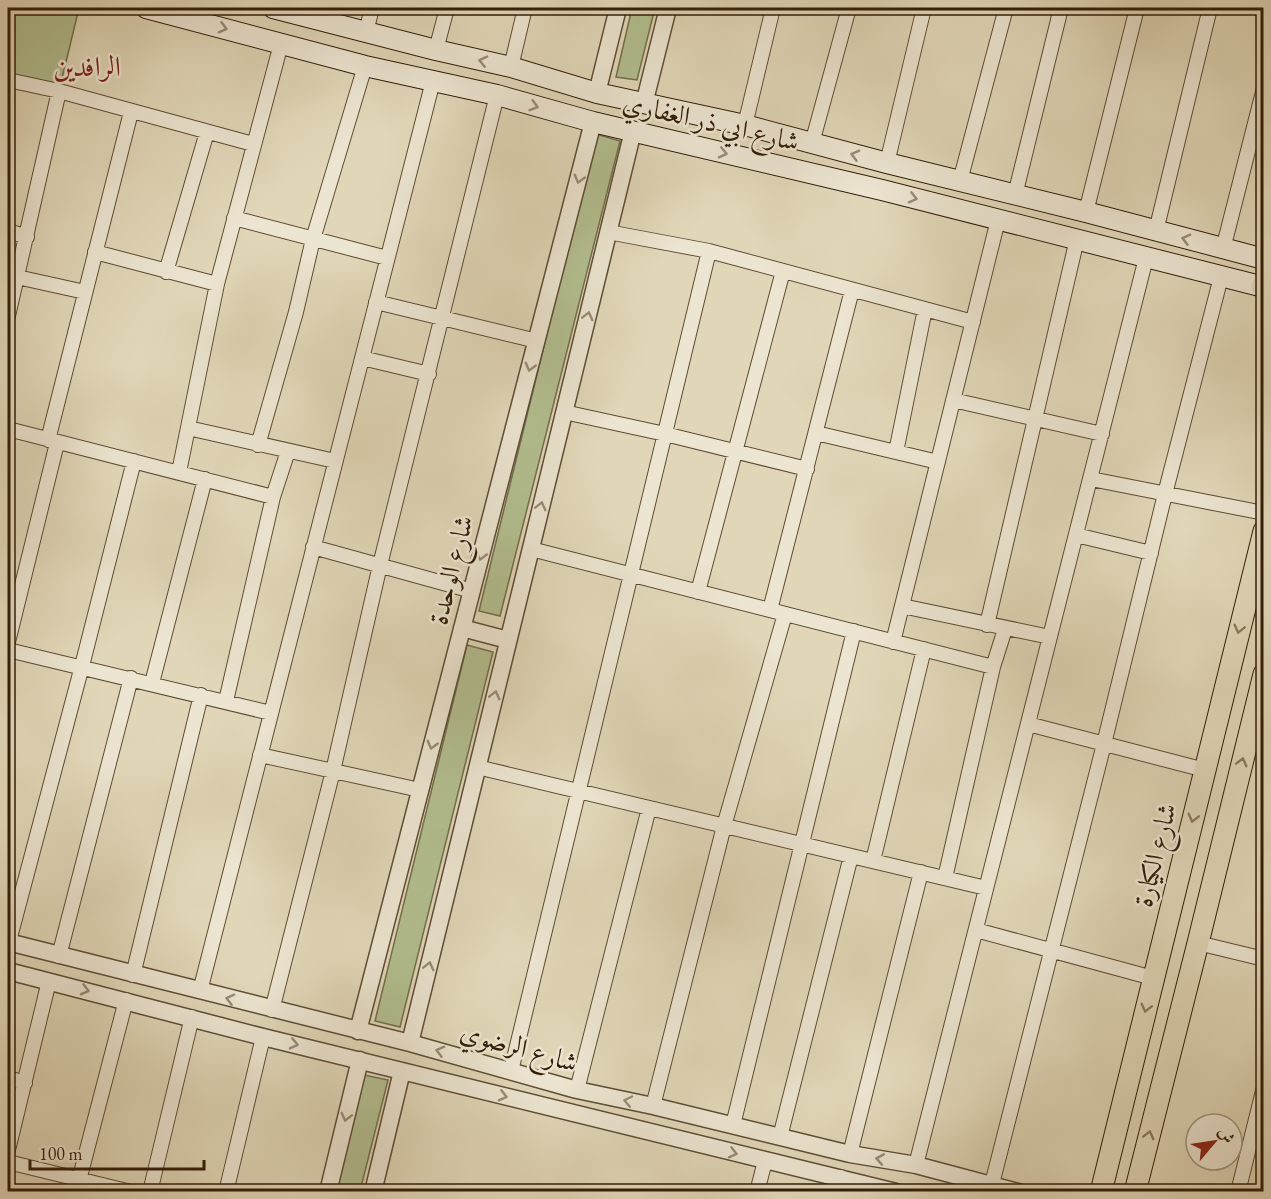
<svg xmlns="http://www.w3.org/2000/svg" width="1271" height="1199" font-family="'EB Garamond',Amiri,serif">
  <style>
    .green { fill: #b2be8f; stroke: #726e4c; stroke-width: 1.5 }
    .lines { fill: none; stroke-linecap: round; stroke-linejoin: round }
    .minor-casing { stroke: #5e4c34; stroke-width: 16 }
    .tertiary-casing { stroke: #5e4c34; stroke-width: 19 }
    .secondary-casing { stroke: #321d08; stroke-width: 22 }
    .primary-casing { stroke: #321d08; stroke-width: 23 }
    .minor { stroke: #ece5d1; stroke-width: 14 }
    .tertiary { stroke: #ece5d1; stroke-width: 16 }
    .secondary { stroke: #ece5d1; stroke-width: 20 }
    .primary { stroke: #e1d7b8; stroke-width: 21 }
    .oneway { stroke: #988b77 }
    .oneway2 { stroke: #8a7a60 }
    .labels { text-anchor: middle; stroke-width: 5; stroke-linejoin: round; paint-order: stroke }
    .street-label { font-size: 27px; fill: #321d08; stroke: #ece5d1 }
    .neighbourhood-label { font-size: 28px; fill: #7a1f14; stroke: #ece5d1 }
  </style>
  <rect width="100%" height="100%" fill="#e1d7b8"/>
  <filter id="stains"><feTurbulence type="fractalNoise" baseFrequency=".00333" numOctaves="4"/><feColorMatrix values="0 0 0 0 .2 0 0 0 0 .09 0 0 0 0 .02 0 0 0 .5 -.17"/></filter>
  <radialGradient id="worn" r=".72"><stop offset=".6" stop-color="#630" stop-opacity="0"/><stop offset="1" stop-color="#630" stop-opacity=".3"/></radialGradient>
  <!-- green -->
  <path class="green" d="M8 8H79L59 91 8 78Z
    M632 8H655L637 80 616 77Z
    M596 134 620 141 500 616 479 611Z
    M467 645 493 652 400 1027 375 1021Z
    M364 1075 388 1080 360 1191 335 1192Z"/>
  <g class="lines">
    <!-- minor casing -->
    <g class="minor-casing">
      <path id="minor" d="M1261 8H1264
        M366 32 372 8
        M436 50 447 8
        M511 67 525 8
        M8 80 59 91 253 144
        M745 125 773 8
        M812 143 849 8
        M887 163 924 8
        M960 181 1006 8
        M1015 195 1061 8
        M1086 212 1137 8
        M234 218 387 258
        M8 231 27 237
        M1156 231 1210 8
        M608 232 709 251 973 322
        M1223 249 1264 88
        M95 252 217 284
        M166 272 207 132
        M8 275 85 292
        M376 302 537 341
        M8 316 59 91
        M362 358 429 374
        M953 400 1102 434
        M564 412 665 434 807 469
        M188 428 335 461
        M8 429 273 497
        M816 433 938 462
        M48 440 131 112
        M258 445 296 312 313 239 365 66
        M896 452 925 309
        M179 472 217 284 281 44
        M1091 479 1264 513
        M1076 535 1151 553
        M313 547 472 591
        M531 549 993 667
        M698 592 783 271
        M902 606 1050 637
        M770 610 852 290
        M987 625 1077 239
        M8 642 57 443
        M893 642 998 220
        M8 650 271 713
        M152 683 205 479
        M226 701 273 497 288 451
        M1028 724 1205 770
        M260 755 420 790
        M477 767 986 888
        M873 861 924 649
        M945 878 993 667 1005 629
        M976 930 1153 978
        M1198 943 1264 959
        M8 945 82 666 134 461
        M59 956 131 678
        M133 975 201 695
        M200 991 433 81
        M272 1010 333 771 380 565 497 95
        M511 1071 709 251
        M8 1078 25 1083
        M577 1090 649 808
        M653 1106 724 826 785 614
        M733 1125 854 631
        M780 1137 851 856
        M8 1150 49 981
        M850 1154 921 872
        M8 1162 131 1192
        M916 1165 1146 258
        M992 1184 1104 744 1165 494 1221 277
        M76 1192 126 1000
        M150 1192 192 1017
        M226 1192 263 1037
        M757 1192 765 1161
        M838 1192 841 1177
        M1238 1192 1264 1087"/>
    </g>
    <!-- tertiary casing -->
    <g class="tertiary-casing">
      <path id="tertiary" d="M597 93 618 8
        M644 104 668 8
        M462 628 508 640
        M8 942 410 1043 577 1090 653 1106 850 1154 916 1165 1018 1192
        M8 971 263 1037 896 1192
        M358 1031 593 122
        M410 1043 633 131
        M328 1192 360 1060
        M373 1192 402 1071"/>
    </g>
    <!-- secondary casing -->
    <g class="secondary-casing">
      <path id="secondary" d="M146 8 365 66 497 95 593 122 882 190 1264 287
        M273 8 436 50 511 67 597 93 745 125 887 163 1086 212 1264 259"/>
    </g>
    <!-- primary casing -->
    <g class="primary-casing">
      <path id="primary" d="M1262 286 1264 288
        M1101 1192 1264 531
        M1135 1192 1198 943 1264 674"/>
    </g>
    <!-- minor -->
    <use href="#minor" class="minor"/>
    <!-- tertiary -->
    <use href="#tertiary" class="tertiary"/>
    <!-- secondary -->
    <use href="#secondary" class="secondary"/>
    <!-- primary -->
    <use href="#primary" class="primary"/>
  </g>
  <!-- one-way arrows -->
  <defs><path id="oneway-chevron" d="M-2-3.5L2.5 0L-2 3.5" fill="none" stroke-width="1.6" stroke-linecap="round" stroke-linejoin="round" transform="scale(1.5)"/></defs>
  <g class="oneway">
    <use href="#oneway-chevron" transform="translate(223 28) rotate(15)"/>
    <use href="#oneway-chevron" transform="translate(483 61) rotate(-167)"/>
    <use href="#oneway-chevron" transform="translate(534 106) rotate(16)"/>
    <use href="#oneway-chevron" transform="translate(723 153) rotate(13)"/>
    <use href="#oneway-chevron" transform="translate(855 155) rotate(-165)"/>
    <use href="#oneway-chevron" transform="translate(579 179) rotate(105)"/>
    <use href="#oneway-chevron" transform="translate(913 198) rotate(14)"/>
    <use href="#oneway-chevron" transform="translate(1186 239) rotate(-165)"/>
    <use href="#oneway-chevron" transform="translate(588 316) rotate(-76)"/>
    <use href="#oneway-chevron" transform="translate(530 367) rotate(105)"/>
    <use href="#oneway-chevron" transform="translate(541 506) rotate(-76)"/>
    <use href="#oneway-chevron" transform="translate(481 556) rotate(105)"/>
    <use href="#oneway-chevron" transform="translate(495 695) rotate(-76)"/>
    <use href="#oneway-chevron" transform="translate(432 745) rotate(105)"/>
    <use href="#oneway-chevron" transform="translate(429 966) rotate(-76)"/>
    <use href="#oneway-chevron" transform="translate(85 990) rotate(14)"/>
    <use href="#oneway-chevron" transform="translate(230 999) rotate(-166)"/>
    <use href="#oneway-chevron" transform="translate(294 1044) rotate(13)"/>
    <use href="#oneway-chevron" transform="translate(440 1051) rotate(-165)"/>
    <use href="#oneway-chevron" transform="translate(503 1096) rotate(14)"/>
    <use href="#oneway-chevron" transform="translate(628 1101) rotate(-168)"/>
    <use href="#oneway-chevron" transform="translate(346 1117) rotate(104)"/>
    <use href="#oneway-chevron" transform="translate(733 1153) rotate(14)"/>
    <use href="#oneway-chevron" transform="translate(880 1159) rotate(-170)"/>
  </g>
  <g class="oneway2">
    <use href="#oneway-chevron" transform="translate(1239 629) rotate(104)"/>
    <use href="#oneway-chevron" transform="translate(1242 762) rotate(-76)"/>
    <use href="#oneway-chevron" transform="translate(1193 818) rotate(104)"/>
    <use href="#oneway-chevron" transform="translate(1146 1008) rotate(104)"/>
    <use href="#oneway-chevron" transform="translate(1149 1135) rotate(-76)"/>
  </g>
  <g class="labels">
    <!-- street labels -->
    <g class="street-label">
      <text transform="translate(711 122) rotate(13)" y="9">شارع ابي ذر الغفاري</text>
      <text transform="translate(451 570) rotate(-76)" y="9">شارع الوحدة</text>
      <text transform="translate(1155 855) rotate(-76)" y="9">شارع الكيارة</text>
      <text transform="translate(519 1047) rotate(16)" y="9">شارع الرضوي</text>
    </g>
    <!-- neighbourhood labels -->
    <g class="neighbourhood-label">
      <text x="87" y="76">الرافدين</text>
    </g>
  </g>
  <!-- margin -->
  <rect width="1271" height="1199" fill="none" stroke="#e1d7b8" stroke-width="30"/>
  <rect x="9" y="9" width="1253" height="1181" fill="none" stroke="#321d08" stroke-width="3"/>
  <rect x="15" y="15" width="1241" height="1169" fill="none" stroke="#321d08" stroke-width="1.5"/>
  <!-- north arrow -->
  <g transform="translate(1214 1142) rotate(61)"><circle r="28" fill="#ece5d1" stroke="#a29581" stroke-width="1.5"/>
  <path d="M0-4.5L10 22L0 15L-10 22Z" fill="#8f2418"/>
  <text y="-9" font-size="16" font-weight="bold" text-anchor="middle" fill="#321d08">ش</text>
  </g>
  <!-- scale -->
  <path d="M30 1160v9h174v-9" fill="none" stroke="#321d08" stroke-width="3"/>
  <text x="39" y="1160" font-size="18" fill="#321d08" stroke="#ece5d1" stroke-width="4.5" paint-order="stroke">100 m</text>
  <rect width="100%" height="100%" filter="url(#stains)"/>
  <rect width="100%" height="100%" fill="url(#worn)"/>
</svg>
